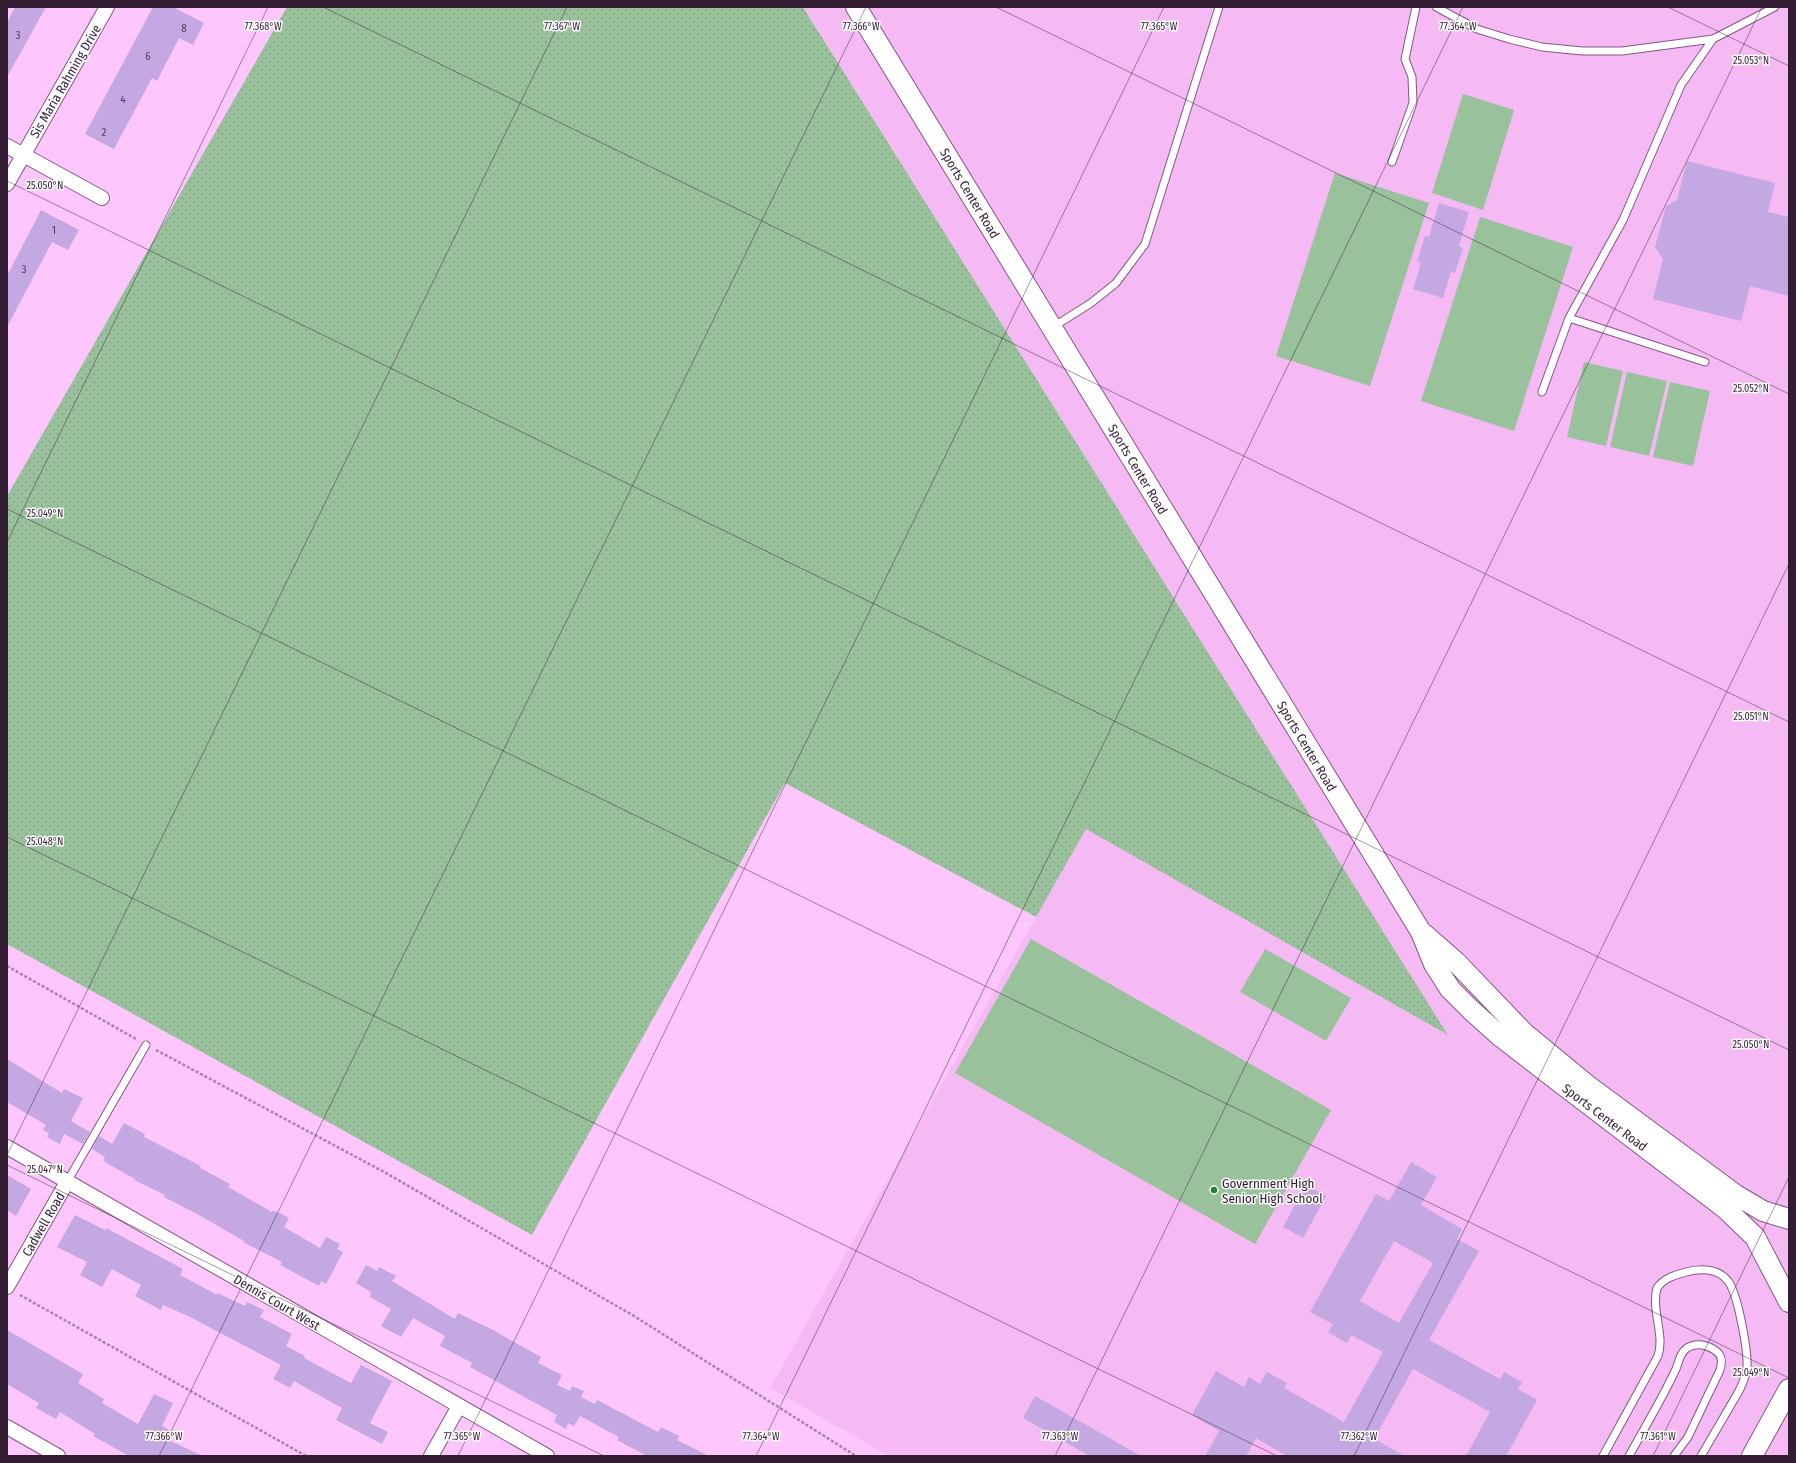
<svg xmlns="http://www.w3.org/2000/svg" width="1796" height="1463" font-family="'Fira Sans Condensed',sans-serif">
  <style>
    .built { fill: #f5b9f4 }
    .grass { fill: url(#grass-dots) }
    .pitch { fill: #99c19c }
    .building { fill: #c4a8e2; fill-rule: evenodd }
    .lines { fill: none; stroke-linecap: round; stroke-linejoin: round }
    .service-casing { stroke: #865686; stroke-width: 9 }
    .minor-casing { stroke: #865686; stroke-width: 16 }
    .secondary-casing { stroke: #865686; stroke-width: 22 }
    .path { stroke: #aa81a9; stroke-width: 2.5; stroke-dasharray: 3 2; stroke-linecap: butt }
    .service { stroke: #fff; stroke-width: 7 }
    .minor { stroke: #fff; stroke-width: 14 }
    .secondary { stroke: #fff; stroke-width: 20 }
    .ticks { fill: none; stroke: #321d32; stroke-width: 1; stroke-opacity: 0.45 }
    .poi-dot { fill: #1f8236; stroke: #fcfdfc; stroke-width: 1.5 }
    .labels { text-anchor: middle; stroke-width: 3; stroke-linejoin: round; paint-order: stroke }
    .number-label { font-size: 11px; fill: #56405e }
    .street-label { font-size: 13px; fill: #321d32; stroke: #fcfdfc }
    .poi-label { font-size: 13px; fill: #321d32; stroke: #fcfdfc; text-anchor: start }
    .ticks-label { font-size: 10px; text-anchor: middle; fill: #321d32; stroke: #fcfdfc; stroke-width: 3; stroke-linejoin: round; paint-order: stroke }
  </style>
  <defs>
    <pattern id="grass-dots" width="8" height="8" patternUnits="userSpaceOnUse"><rect width="8" height="8" fill="#99c19c"/><path d="M2 2h.1M6 6h.1" fill="none" stroke="#84a587" stroke-width="1.8" stroke-linecap="round"/></pattern>
  </defs>
  <rect width="100%" height="100%" fill="#fdc6fc"/>
  <!-- built -->
  <path class="built" d="M804 7H1789V1456H889L770 1388 1086 829 1448 1035Z"/>
  <!-- grass -->
  <path class="grass" d="M287 7H803L1448 1035 1086 829 1036 917 785 783 532 1235 7 944V496Z"/>
  <!-- pitch -->
  <path class="pitch" d="M1463 94 1514 110 1483 210 1432 193Z
    M1335 173 1429 203 1370 386 1276 356Z
    M1480 217 1573 247 1514 431 1421 401Z
    M1584 362 1623 371 1606 446 1567 437Z
    M1627 372 1667 381 1649 456 1610 447Z
    M1670 382 1710 391 1693 466 1653 457Z
    M1031 939 1331 1110 1255 1244 955 1073Z
    M1265 949 1351 998 1326 1041 1240 992Z"/>
  <!-- building -->
  <path class="building" d="M15 7H46L7 77V23Z
    M153 7H173L204 23 193 45 179 38 157 81 152 78 114 149 85 134Z
    M1687 161 1775 183 1768 212 1789 217V296L1750 286 1741 321 1653 299 1663 259 1655 247 1666 206 1677 200Z
    M1439 203 1469 212 1459 246 1463 248 1455 273 1451 272 1443 298 1413 289 1421 263 1417 261 1425 236 1429 237Z
    M41 210 79 230 68 250 52 242 7 327V276Z
    M7 1059 62 1093 64 1089 83 1098 71 1121 90 1132 83 1144 64 1134 60 1144 47 1137 49 1133 43 1130 46 1125 7 1102Z
    M124 1123 145 1134 144 1137 201 1166 200 1168 230 1184 228 1187 272 1212 273 1210 289 1218 284 1227 320 1248 326 1237 340 1244 337 1249 343 1252 326 1284 321 1281 319 1286 280 1265 282 1262 243 1242 244 1241 199 1215 164 1197 165 1195 134 1180 135 1179 103 1161 105 1157 92 1149 99 1136 112 1144Z
    M1411 1162 1437 1177 1421 1205 1462 1229 1457 1239 1479 1251 1429 1340 1500 1379 1504 1372 1522 1382 1518 1389 1537 1400 1506 1456H1466L1490 1412 1413 1369 1374 1439 1405 1456H1287L1256 1438 1246 1456H1205L1219 1431 1192 1415 1216 1371 1244 1387 1249 1377 1260 1384 1267 1372 1287 1383 1284 1388 1344 1422 1383 1352 1351 1335 1347 1343 1328 1332 1333 1324 1310 1312 1376 1194 1389 1201ZM1394 1241 1433 1263 1399 1323 1360 1301Z
    M7 1175 31 1189 16 1216 7 1210Z
    M1306 1185 1326 1196 1303 1238 1283 1227Z
    M75 1215 105 1230 106 1228 183 1269 180 1275 217 1295V1293L245 1306 247 1302 264 1310 260 1317 292 1334 286 1346 305 1356 304 1358 351 1383 361 1365 392 1381 370 1423 388 1432 382 1444 336 1420 342 1408 294 1381 290 1388 273 1379 281 1365 188 1316 163 1305 161 1310 135 1296 141 1285 112 1269 102 1287 80 1275 87 1262 57 1247Z
    M366 1265 377 1271 379 1267 396 1276 392 1281 455 1319 458 1313 491 1329 541 1357 538 1363 562 1375 557 1385 570 1391 572 1386 584 1391 581 1397 595 1404 597 1400 658 1432 661 1427 679 1436 677 1440 709 1456H647L617 1440 619 1437 580 1416 574 1426 568 1423 566 1429 554 1422 557 1415 470 1367 472 1363 440 1346 445 1336 413 1318 401 1337 381 1326 391 1309 370 1297 371 1292 356 1283Z
    M7 1330 83 1374 78 1383 104 1399 102 1403 138 1424 154 1394 173 1403 162 1426 169 1430 164 1438 203 1456H129L93 1436 95 1434 60 1412 56 1419 36 1408 39 1403 7 1384Z
    M1035 1396 1141 1456H1090L1023 1418Z"/>
  <g class="lines">
    <!-- service casing -->
    <g class="service-casing">
      <path id="service" d="M1436 7 1477 29 1509 39 1542 47 1582 51H1622L1713 39 1775 7
        M1392 162 1413 103 1412 77 1405 59 1416 7
        M1569 318 1705 362
        M1053 327 1091 303 1116 283 1145 244 1219 7
        M1542 392 1569 318 1623 220 1681 85 1713 39
        M67 1182 146 1045
        M1603 1456 1658 1356C1665 1334 1651 1311 1657 1288 1664 1278 1675 1275 1686 1272 1700 1268 1718 1268 1728 1281 1738 1294 1748 1351 1747 1367 1746 1376 1743 1383 1739 1391L1701 1456
        M1629 1456C1645 1427 1662 1399 1676 1369 1679 1361 1680 1353 1687 1348 1696 1342 1708 1345 1716 1351 1723 1356 1722 1363 1720 1370L1688 1437 1674 1456"/>
    </g>
    <!-- minor casing -->
    <g class="minor-casing">
      <path id="minor" d="M7 146 102 198
        M7 184 107 7
        M7 1147 547 1456
        M7 1287 67 1182
        M7 1427 58 1456
        M431 1456 459 1406"/>
    </g>
    <!-- secondary casing -->
    <g class="secondary-casing">
      <path id="secondary" d="M856 7 1421 932 1434 964 1450 989 1471 1010 1500 1036 1553 1077 1726 1209 1755 1237 1789 1302
        M1424 934 1456 962 1524 1033 1587 1085 1736 1195 1763 1211 1789 1219
        M1752 1456 1789 1389"/>
    </g>
    <!-- path -->
    <path class="path" d="M7 966 136 1039
      M156 1050 386 1173 634 1316 856 1456
      M20 1295 306 1456"/>
    <!-- service -->
    <use href="#service" class="service"/>
    <!-- minor -->
    <use href="#minor" class="minor"/>
    <!-- secondary -->
    <use href="#secondary" class="secondary"/>
  </g>
  <!-- ticks -->
  <path class="ticks" d="M323 7 1789 722M996 7 1789 394M1668 7 1789 66M7 181 1789 1050M7 509 1789 1378M7 542 268 7M7 837 1277 1456M7 1155 567 7M7 1165 604 1456M159 1456 866 7M458 1456 1164 7M756 1456 1463 7M1055 1456 1762 7M1354 1456 1789 564M1653 1456 1789 1177"/>
  <!-- markers -->
  <circle class="poi-dot" cx="1214" cy="1190" r="4"/>
  <g class="labels">
    <!-- number labels -->
    <g class="number-label">
      <text x="184" y="32">8</text>
      <text x="18" y="39">3</text>
      <text x="148" y="60">6</text>
      <text x="123" y="103">4</text>
      <text x="104" y="136">2</text>
      <text x="54" y="234">1</text>
      <text x="24" y="273">3</text>
    </g>
    <!-- street labels -->
    <g class="street-label">
      <text transform="translate(65 81) rotate(-60)" y="5">Sis Maria Rahming Drive</text>
      <text transform="translate(970 193) rotate(59)" y="5">Sports Center Road</text>
      <text transform="translate(1138 469) rotate(59)" y="5">Sports Center Road</text>
      <text transform="translate(1307 746) rotate(59)" y="5">Sports Center Road</text>
      <text transform="translate(1605 1117) rotate(37)" y="5">Sports Center Road</text>
      <text transform="translate(43 1224) rotate(-60)" y="5">Cadwell Road</text>
      <text transform="translate(277 1302) rotate(30)" y="5">Dennis Court West</text>
    </g>
    <!-- poi labels -->
    <g class="poi-label">
      <text x="1222" y="1188">Government High<tspan x="1222" dy="15">Senior High School</tspan></text>
    </g>
  </g>
  <g class="ticks-label">
    <text x="263" y="30">77.368°W</text>
    <text x="562" y="30">77.367°W</text>
    <text x="861" y="30">77.366°W</text>
    <text x="1159" y="30">77.365°W</text>
    <text x="1458" y="30">77.364°W</text>
    <text x="1751" y="64">25.053°N</text>
    <text x="45" y="189">25.050°N</text>
    <text x="1751" y="392">25.052°N</text>
    <text x="45" y="517">25.049°N</text>
    <text x="1751" y="720">25.051°N</text>
    <text x="45" y="845">25.048°N</text>
    <text x="1751" y="1048">25.050°N</text>
    <text x="45" y="1173">25.047°N</text>
    <text x="1751" y="1376">25.049°N</text>
    <text x="164" y="1440">77.366°W</text>
    <text x="462" y="1440">77.365°W</text>
    <text x="761" y="1440">77.364°W</text>
    <text x="1060" y="1440">77.363°W</text>
    <text x="1359" y="1440">77.362°W</text>
    <text x="1658" y="1440">77.361°W</text>
  </g>
  <!-- border -->
  <rect width="1796" height="1463" fill="none" stroke="#321d32" stroke-width="16"/>
</svg>
